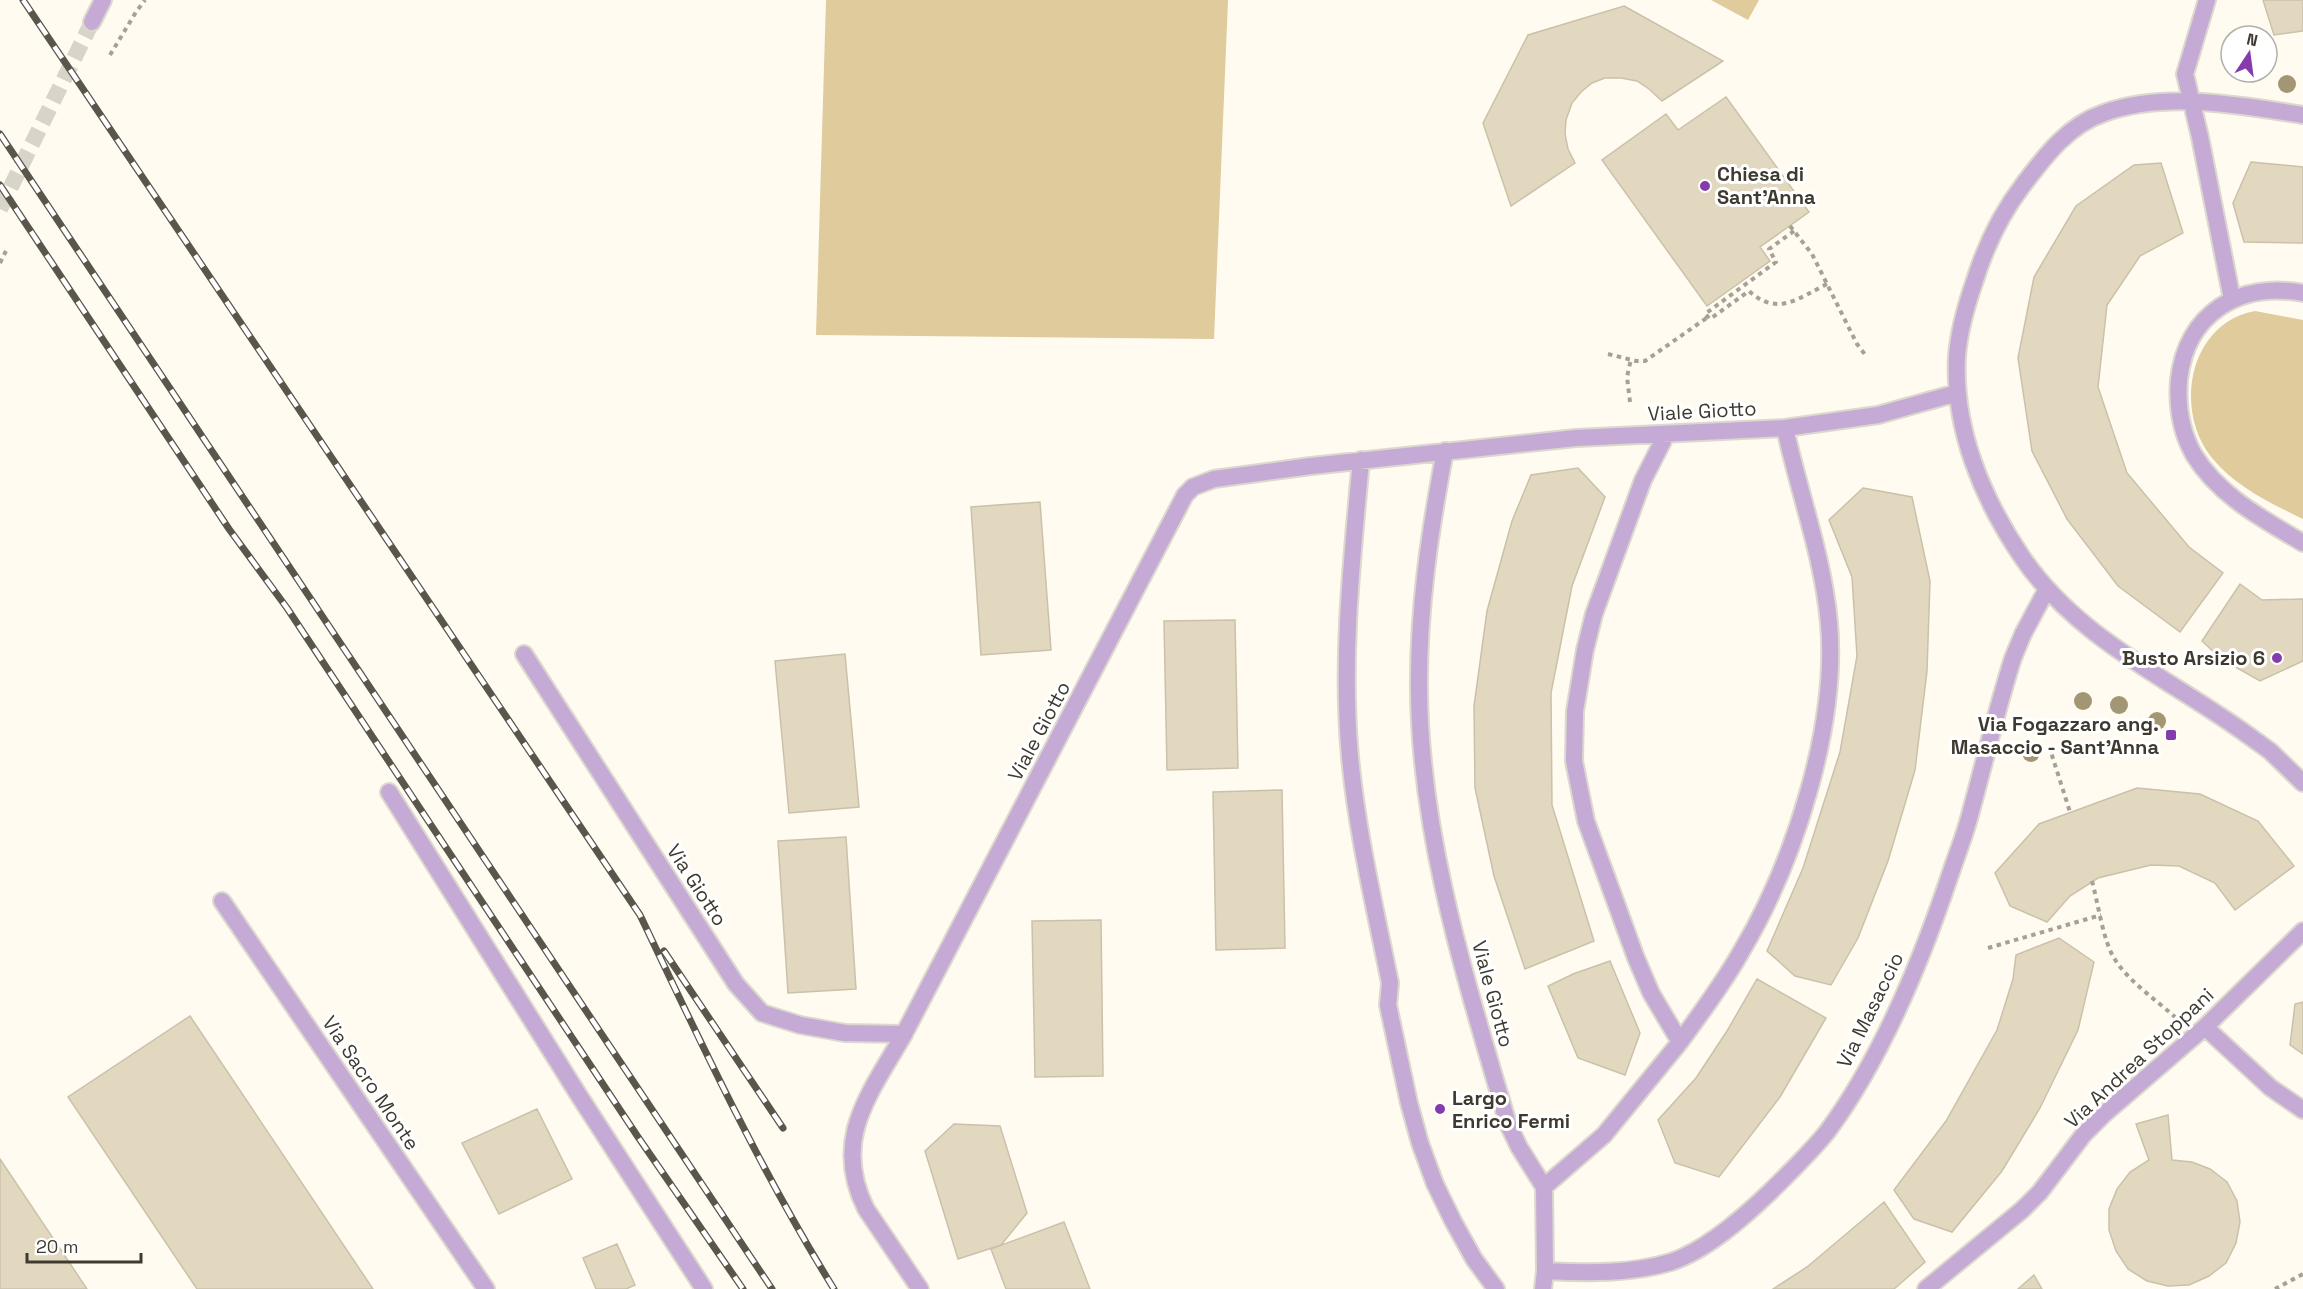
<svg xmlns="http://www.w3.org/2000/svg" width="2303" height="1289" font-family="'Space Grotesk',sans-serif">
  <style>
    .green { fill: #dfcb9b }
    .building { fill: #e2d8bf; stroke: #cbc1a9; stroke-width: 1.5 }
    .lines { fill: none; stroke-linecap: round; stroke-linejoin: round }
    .tertiary-tunnel { stroke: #d8d4ca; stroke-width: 16; stroke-dasharray: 16 8; stroke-linecap: butt }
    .service-casing { stroke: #dcd8ce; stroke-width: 20 }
    .minor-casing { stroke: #dcd8ce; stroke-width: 20 }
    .tertiary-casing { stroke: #dcd8ce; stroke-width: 20 }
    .path { stroke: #a5a197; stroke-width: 4; stroke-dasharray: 4.5 4.5; stroke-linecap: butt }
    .service { stroke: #c4aad5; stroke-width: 16 }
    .minor { stroke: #c4aad5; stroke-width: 16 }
    .tertiary { stroke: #c4aad5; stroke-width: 16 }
    .rail-casing { stroke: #5a564c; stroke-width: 7 }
    .rail { stroke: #fff; stroke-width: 4.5; stroke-dasharray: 14; stroke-linecap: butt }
    .tree { fill: #a29675 }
    .poi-dot { fill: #863bad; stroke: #fff; stroke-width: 2 }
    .labels { text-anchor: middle; stroke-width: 6; stroke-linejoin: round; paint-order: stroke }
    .poi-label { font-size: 20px; font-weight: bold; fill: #3e3a30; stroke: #fff; text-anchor: start }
    .street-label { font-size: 20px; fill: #3e3a30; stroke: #fff }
  </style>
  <rect width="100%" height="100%" fill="#fffbf1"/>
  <!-- green -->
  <path class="green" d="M826 0H1228L1214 339 816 335Z
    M1711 0H1759L1748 20Z
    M2255 311 2303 320V519C2270 503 2236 487 2212 458 2173 410 2189 323 2255 311Z"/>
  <!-- building -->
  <path class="building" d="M2263 0H2303V31L2274 35Z
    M1624 6 1723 61 1662 101 1649 89 1637 81 1621 78H1605L1592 83 1581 92 1572 103 1566 120 1565 134 1568 149 1575 163 1511 206 1483 123 1528 35Z
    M1726 97 1809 212 1760 247 1770 261 1707 306 1602 160 1666 114 1678 130Z
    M2251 162 2303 167V243L2244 242 2233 203Z
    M2161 163 2183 233 2140 256 2107 305 2098 387 2127 473 2189 547 2223 573 2180 632 2118 586 2067 519 2032 451 2018 358 2034 277 2076 206 2134 165Z
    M1578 468 1605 497 1572 586 1551 693 1552 805 1594 941 1525 969 1494 876 1475 788 1474 706 1487 611 1512 521 1531 475Z
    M1863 488 1912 497 1930 581 1927 671 1915 770 1888 861 1858 938 1831 985 1795 976 1767 951 1803 868 1840 752 1857 656 1852 577 1829 520Z
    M1040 502 1051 650 981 655 971 507Z
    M2240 584 2262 600 2303 599V661L2260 681 2221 659 2202 641Z
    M1235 620 1238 768 1167 770 1164 621Z
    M845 654 859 807 789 813 775 661Z
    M2137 788 2200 794 2258 821 2294 866 2235 910 2215 883 2179 866 2151 865 2098 878 2070 896 2047 922 2010 906 1995 873 2039 824Z
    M1282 790 1285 948 1216 950 1213 792Z
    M846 837 856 989 788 993 778 841Z
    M1101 920 1103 1076 1035 1077 1032 921Z
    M2059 938 2094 962 2078 1030 2040 1108 2002 1171 1952 1232 1914 1219 1894 1190 1946 1121 1997 1030 2013 979 2016 955Z
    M1610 961 1640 1033 1625 1075 1578 1058 1548 986 1573 974Z
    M1757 979 1826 1018 1780 1097 1719 1177 1675 1163 1658 1120 1696 1078 1727 1031Z
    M2303 1002V1054L2290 1045 2295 1004Z
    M190 1016 373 1289H197L68 1097Z
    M537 1109 572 1179 499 1214 462 1143Z
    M2168 1115 2172 1160 2192 1162 2210 1169 2227 1182 2237 1201 2240 1222 2236 1243 2226 1263 2209 1276 2189 1285 2168 1286 2147 1281 2128 1269 2116 1251 2109 1230V1209L2117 1189 2130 1172 2149 1160 2136 1124Z
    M954 1124 1000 1126 1027 1213 1001 1245 958 1259 925 1151Z
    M0 1159 87 1289H0Z
    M1884 1202 1925 1262 1894 1289H1773L1807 1267Z
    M1064 1222 1090 1289H1006L991 1249Z
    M617 1244 635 1285 626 1289H596L583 1258Z
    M2034 1275 2042 1289H2018Z"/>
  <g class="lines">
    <!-- tertiary-tunnel -->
    <path class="tertiary-tunnel" d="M0 209 92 22"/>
    <!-- service casing -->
    <g class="service-casing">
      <path id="service" d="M524 654 736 984 762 1013 800 1025 845 1033 904 1034
        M389 792 578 1094 704 1289"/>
    </g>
    <!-- minor casing -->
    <g class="minor-casing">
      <path id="minor" d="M2207 0 2185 74 2200 137 2232 299
        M2303 115C2240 105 2166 91 2104 113 2068 125 2045 156 2023 185 2000 215 1985 247 1974 283 1966 306 1959 332 1957 356 1953 428 1982 498 2022 557 2077 638 2168 678 2245 733L2270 751 2303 783
        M2303 293C2240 281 2186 313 2179 380 2177 405 2181 432 2194 455 2219 496 2263 519 2303 543
        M1666 435 1643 480 1594 614 1585 650 1575 711 1574 761 1586 821 1636 958 1651 993 1680 1042C1701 1013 1723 984 1741 952 1794 863 1838 726 1829 623 1823 556 1799 493 1785 428
        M1445 451C1430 530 1418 609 1419 690 1420 838 1467 983 1508 1124L1519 1147 1544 1187 1545 1271 1543 1289
        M1361 460C1352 558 1341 659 1350 757 1357 833 1375 908 1390 983L1388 1005 1409 1103 1420 1143 1435 1184 1453 1221 1474 1259 1496 1289
        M222 901 486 1289
        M2205 1027 2271 1088 2303 1110
        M1544 1187 1604 1135 1680 1042
        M1545 1271C1587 1273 1632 1274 1671 1262 1707 1250 1744 1217 1771 1191 1790 1172 1810 1153 1827 1132 1882 1058 1921 962 1950 875 1957 854 1966 832 1971 811 1985 760 1997 708 2013 658L2023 634 2047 589
        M920 1289 866 1209C831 1139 870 1094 904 1034L1185 495 1193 487 1214 479 1311 466 1576 438 1785 428 1878 415 1957 393
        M1926 1289 2022 1210 2040 1192 2084 1134 2103 1115 2205 1027 2303 931"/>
    </g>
    <!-- tertiary casing -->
    <g class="tertiary-casing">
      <path id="tertiary" d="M92 22 103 0"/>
    </g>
    <!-- path -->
    <path class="path" d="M110 55 136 12 145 0
      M1790 226 1812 254 1857 344 1867 357
      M1794 231 1769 249 1776 262 1705 314 1710 319 1749 291C1777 317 1799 298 1827 284
      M0 263 6 251
      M1608 354 1636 361H1645L1708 317
      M1630 402 1627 377 1631 359
      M2049 746 2070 812
      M2092 881C2098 903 2103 940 2114 958 2128 981 2155 999 2175 1017
      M1988 948 2101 915
      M2275 1289 2303 1274"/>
    <!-- service -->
    <use href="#service" class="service"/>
    <!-- minor -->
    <use href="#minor" class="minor"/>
    <!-- tertiary -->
    <use href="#tertiary" class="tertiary"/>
    <!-- rail casing -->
    <g class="rail-casing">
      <path id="rail" d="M23 0 640 915C700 1041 760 1170 834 1289
        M0 134 772 1289
        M0 185 229 529 287 608 638 1137 743 1289
        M664 951 783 1128"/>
    </g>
    <!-- rail -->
    <use href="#rail" class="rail"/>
  </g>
  <!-- trees -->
  <g class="tree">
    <circle cx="2287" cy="84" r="9"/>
    <circle cx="2083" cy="701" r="9"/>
    <circle cx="2119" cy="705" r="9"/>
    <circle cx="2157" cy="721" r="9"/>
    <circle cx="2031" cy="753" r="9"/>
  </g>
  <!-- markers -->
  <g class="poi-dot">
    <circle cx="1705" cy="186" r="6"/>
    <circle cx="2277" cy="658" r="6"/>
    <rect x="2165" y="729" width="12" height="12" rx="3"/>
    <circle cx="1440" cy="1109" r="6"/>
  </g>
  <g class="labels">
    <!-- poi labels -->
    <g class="poi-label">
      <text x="1717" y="181">Chiesa di<tspan x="1717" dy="23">Sant'Anna</tspan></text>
      <text x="2265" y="665" text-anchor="end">Busto Arsizio 6</text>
      <text x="2159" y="731" text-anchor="end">Via Fogazzaro ang.<tspan x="2159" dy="23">Masaccio - Sant'Anna</tspan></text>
      <text x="1452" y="1105">Largo<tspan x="1452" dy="23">Enrico Fermi</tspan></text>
    </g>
    <!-- street labels -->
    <g class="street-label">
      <text transform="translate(1702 411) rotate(-3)" y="7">Viale Giotto</text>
      <text transform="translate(1039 731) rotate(-62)" y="7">Viale Giotto</text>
      <text transform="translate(697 885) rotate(57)" y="7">Via Giotto</text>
      <text transform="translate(1493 994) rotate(75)" y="7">Viale Giotto</text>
      <text transform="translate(1870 1010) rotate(-64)" y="7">Via Masaccio</text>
      <text transform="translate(2139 1058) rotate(-43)" y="7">Via Andrea Stoppani</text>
      <text transform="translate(371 1083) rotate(56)" y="7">Via Sacro Monte</text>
    </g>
  </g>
  <!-- north arrow -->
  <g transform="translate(2249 54) rotate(13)"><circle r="28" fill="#ffffff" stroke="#b2b0ac" stroke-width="1.5"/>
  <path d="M0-4.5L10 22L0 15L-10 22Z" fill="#863bad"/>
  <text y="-9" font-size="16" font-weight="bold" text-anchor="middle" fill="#3e3a30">N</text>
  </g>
  <!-- scale -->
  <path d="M27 1253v9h114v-9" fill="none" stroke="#3e3a30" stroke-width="3"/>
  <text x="36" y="1253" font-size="18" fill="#3e3a30" stroke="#ffffff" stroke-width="4.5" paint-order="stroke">20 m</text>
</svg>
